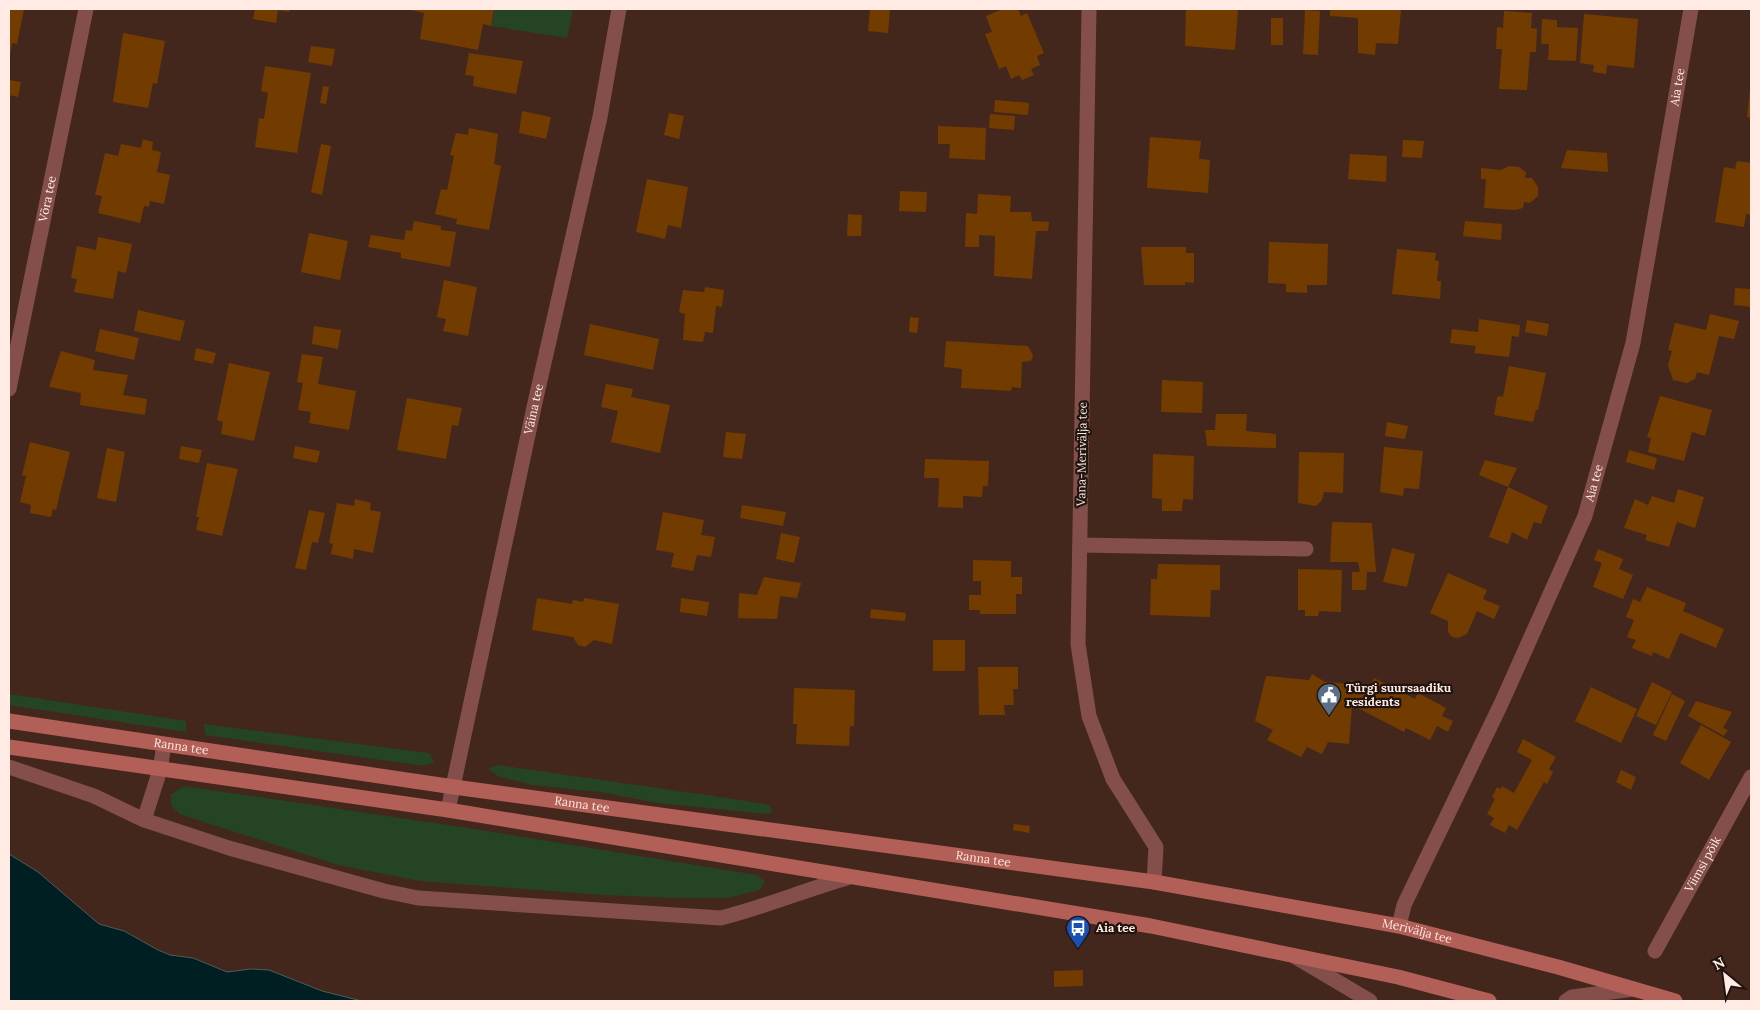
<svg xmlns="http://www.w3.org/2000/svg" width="1760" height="1010" font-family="Lora,serif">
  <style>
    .green { fill: #244424 }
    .water { fill: #001f22; stroke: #4c5c5c }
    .building { fill: #723c00 }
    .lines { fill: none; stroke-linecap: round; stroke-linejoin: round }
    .service { stroke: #844f4a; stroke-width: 15 }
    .minor { stroke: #844f4a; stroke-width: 15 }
    .secondary { stroke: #b25f58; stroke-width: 15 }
    .labels { text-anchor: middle; stroke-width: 4.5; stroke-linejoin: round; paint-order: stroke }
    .street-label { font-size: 12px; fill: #ffebe4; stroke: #20140f }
    .poi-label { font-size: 12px; font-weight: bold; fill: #ffebe4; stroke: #20140f; text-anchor: start }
  </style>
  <rect width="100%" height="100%" fill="#43271c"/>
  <!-- green -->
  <path class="green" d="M495 9H573L567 38 491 26Z
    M9 694 186 721V732L9 705Z
    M204 724 429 753 434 762 424 766 205 735Z
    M497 765 734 799 770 805 772 812 767 814 658 803 600 792 532 785 498 776 488 769Z
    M184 786 468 828 757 875 765 882 760 890 727 898H679L603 895 420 881 338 865 179 814 171 805V794Z"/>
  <!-- water -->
  <path class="water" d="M9 854 38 872 99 924 124 931 158 950 170 955 193 958 227 972 251 969 269 970 322 991 362 1001H9Z"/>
  <!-- building -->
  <path class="building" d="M9 9H24L17 44 12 43 10 55Z
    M255 9H290L289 12 278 10 276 23 253 19Z
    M406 9H494L491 26 483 24 478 50 420 39 424 13Z
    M870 9H890L888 33 868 31Z
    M1003 9H1018L1021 16 1027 13 1044 53 1037 56 1040 65 1031 69 1034 75 1022 80 1019 75 1011 79 1006 66 999 69 985 34 992 32 986 16Z
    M1186 9 1238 10 1235 50 1185 46Z
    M1330 9 1401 10 1398 44 1376 43 1375 55 1358 53V18L1330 16Z
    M1305 10 1320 11 1318 55 1303 54Z
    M1504 11 1532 13 1531 28 1537 29 1536 52H1530L1527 90 1499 89 1502 49H1496L1497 27 1503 28Z
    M1584 14 1638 19 1634 68 1607 65 1606 74 1593 72 1594 65 1580 63Z
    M1271 18H1283V45H1271Z
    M1542 19 1557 20V27L1578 28 1576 61 1548 60 1549 44H1541Z
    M123 33 165 41 157 84 153 83 148 108 113 102Z
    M311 46 335 49 332 66 308 62Z
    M469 53 523 61 516 94 473 86 474 76 465 75Z
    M265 66 311 73 297 153 255 147 259 118 264 119 268 93 261 91Z
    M9 80 21 82 18 97 9 95Z
    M323 86 329 87 326 104 320 103Z
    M1750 90H1751V118L1747 117Z
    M995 100 1029 103 1028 115 994 112Z
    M522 111 551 117 546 139 519 133Z
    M669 113 684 116 679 139 664 135Z
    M990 114 1015 116 1014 130 989 128Z
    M938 126 986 128 985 160 949 158 950 144H938Z
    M469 128 498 134 494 164 501 166 489 230 456 224 457 219 435 214 441 189 447 190 454 156 450 155 456 133 468 135Z
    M1150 137 1201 141 1199 159 1210 160 1208 193 1147 188Z
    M143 139 153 142 152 150 161 152 157 172 170 175 164 204 150 201 149 207 144 206 140 223 98 213 102 196 95 195 105 153 118 156 121 144 141 148Z
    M1403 140 1424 141 1422 158 1402 157Z
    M321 144 331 146 322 195 311 192Z
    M1567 150 1607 153 1608 172 1561 168Z
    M1350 154 1387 156 1386 182 1348 179Z
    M1737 161 1751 163V215L1746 214 1744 227 1715 222 1724 167 1735 169Z
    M1509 166 1519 167 1526 172 1525 178H1532L1538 187V196L1530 203 1524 202 1523 208 1515 210 1484 208 1486 179H1481V168L1501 170Z
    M647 179 688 187 681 228 668 225 665 239 636 232Z
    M900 191 927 192 926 212 899 211Z
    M978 194 1011 196 1010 212H1031L1032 221 1049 222 1048 231H1036L1032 279 994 276 995 236 979 235V247H965L966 213 977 214Z
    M848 214 862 215 861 236H847Z
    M414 221 441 226V230L456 232 450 267 401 258V253L368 247 371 235 404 240 406 230 412 231Z
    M1465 221 1502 224 1501 240 1463 236Z
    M309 233 348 241 340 280 301 272Z
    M98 237 132 244 126 273 118 271 113 299 74 292 77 279 71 278 77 246 96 250Z
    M1269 242 1328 244 1327 285H1307V293L1286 292V284L1268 283Z
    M1141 247H1186V253H1194V283L1185 282V285H1144Z
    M1397 249 1436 253 1435 260 1439 261 1437 281H1441L1440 299 1392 294Z
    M444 280 477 287 468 336 443 331 446 319 437 317Z
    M705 287 724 290 722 307 716 306 713 333 705 332 703 342 683 340 685 314 679 312 683 290 704 292Z
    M1735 288 1751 289V307L1734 305Z
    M138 310 185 321 180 341 134 331Z
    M1710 314 1739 321 1734 339 1719 336 1709 375 1697 372 1695 379 1687 383 1673 380 1668 365 1672 351 1668 350 1675 323 1706 330Z
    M910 317 919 318 917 333 909 332Z
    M1479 319 1520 325 1519 337 1512 336 1509 357 1474 353 1476 346 1450 343 1452 329 1478 332Z
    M1527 320 1549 324 1547 336 1525 332Z
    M590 324 659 339 653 370 584 355Z
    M314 326 341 330 338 349 312 344Z
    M100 329 139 338 134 360 95 351Z
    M946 341 1028 346 1033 355 1031 361 1022 362 1021 388 1012 387 1011 391 961 388 962 369 944 367Z
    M196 348 216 353 213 364 194 360Z
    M61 351 95 360 93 370 128 375 123 395 147 399 145 415 80 405 81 393 49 387Z
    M302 354 323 357 318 384 356 391 349 430 309 423 311 412 298 410 303 383 297 382Z
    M229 363 270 372 254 441 221 434 223 422 217 420Z
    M1509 366 1546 373 1538 410H1536L1533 422 1494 415 1497 398 1499 396 1503 397Z
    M1162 380 1203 382 1202 413 1161 412Z
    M606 384 633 389 631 397 670 405 660 453 611 442 618 411 601 407Z
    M1660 396 1712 410 1705 436 1692 432 1684 461 1648 452 1651 438 1647 437Z
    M407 398 462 408 458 426 452 425 446 459 397 450Z
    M1216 414H1247L1246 431 1276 434V448L1207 446 1205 430H1215Z
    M1387 422 1408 426 1405 439 1385 436Z
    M726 432 746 434 742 459 723 457Z
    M30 442 70 452 56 510 53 509 51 517 30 513 31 505 20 502 26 476 22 475Z
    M181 446 202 450 199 463 179 459Z
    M295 446 320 451 317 463 293 458Z
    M1384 447 1423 451 1419 489 1404 488 1403 496 1380 492Z
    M107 448 125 452 116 502 97 498Z
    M1629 450 1657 458 1654 470 1626 462Z
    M1299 452 1344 453 1343 493 1324 492 1322 500 1316 506 1298 503Z
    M1153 454 1194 456 1193 500 1183 499 1182 511H1162V499L1152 498Z
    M925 459 989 461 988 486H983L982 497 963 496V508L938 507 939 478H924Z
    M1485 460 1517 468 1508 487 1479 475Z
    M207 463 238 469 222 536 196 530 199 517H196Z
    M1508 487 1548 506 1541 524 1534 522 1527 540 1512 532 1508 544 1489 537Z
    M1678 489 1704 497 1695 528 1677 522 1669 547 1645 540 1647 535 1624 528 1635 499 1648 505 1652 496 1674 503Z
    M355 499 371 503 370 510 381 512 373 553 354 549 353 559 331 554 333 544 329 543 337 503 354 506Z
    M742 505 786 512 783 526 740 518Z
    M309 510 325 513 318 543 312 542 306 570 295 568Z
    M663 512 704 520 701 535 715 537 711 557 697 555 693 571 671 567 674 553 656 550Z
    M1332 522 1372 523 1376 572H1367L1366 590H1352V572H1360L1358 562H1330Z
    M781 533 800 537 794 563 776 559Z
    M1392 548 1415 554 1407 587 1383 582Z
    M1598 549 1623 559 1619 569 1633 575 1623 599 1593 587 1602 563 1594 560Z
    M973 560 1011 561V577H1022V594H1016V614H980V610H969V595H981V581H973Z
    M1158 564 1220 565V590H1211L1210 617 1150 615 1151 579H1157Z
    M1298 569 1342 570 1341 612 1319 611 1318 616H1305V610H1298Z
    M1448 573 1487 590 1483 599 1500 606 1494 619 1477 611 1467 634 1458 638 1452 637 1448 632V621L1430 613Z
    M764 577 801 583 797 598 780 596 777 619 738 618 739 593 757 595Z
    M1647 587 1686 603 1683 611 1724 629 1716 648 1680 633 1669 659 1653 652 1652 656 1632 648 1636 640 1627 637 1634 620 1626 617 1633 599 1640 602Z
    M537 598 572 604 573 600 583 602 584 598 619 604 612 644 594 640 585 647 578 645 573 637 532 630Z
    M681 598 709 602 707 616 680 612Z
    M871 609 906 613 905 621 870 618Z
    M933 640H965V671H933Z
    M978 667H1018V689H1013L1014 705H1004L1005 715H979Z
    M1312 674 1325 682 1349 684 1351 680 1369 689 1374 678 1415 699 1418 693 1446 708 1442 716 1453 721 1448 732 1437 726 1430 740 1406 728 1404 732 1352 705 1349 744 1328 742 1322 754 1307 747 1301 757 1267 740 1273 730 1255 721 1266 676 1309 680Z
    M1652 682 1672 692 1656 725 1636 716Z
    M1591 687 1637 709 1621 743 1575 721Z
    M794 688 855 690 854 726H850L849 746 796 744 797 724H793Z
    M1672 694 1685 701 1666 741 1653 735Z
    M1696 701 1732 712 1723 728 1728 730 1724 736 1688 716Z
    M1701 725 1731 742 1709 780 1680 763Z
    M1523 739 1556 757 1549 769 1553 772 1547 784 1544 782 1517 830 1509 825 1505 833 1490 825 1494 818 1487 814 1495 799 1492 797 1497 787 1501 789 1502 786 1514 793 1532 760 1517 752Z
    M1621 770 1636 777 1631 790 1616 782Z
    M1014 824 1030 826 1029 833 1013 830Z
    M1083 970V986L1054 987V971Z"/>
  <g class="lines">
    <!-- service -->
    <path class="service" d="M1080 545 1306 549
      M9 767 94 796 144 820 229 848 384 891 418 898 721 918C764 907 805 890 847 878
      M144 820 160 770 164 745"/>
    <!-- minor -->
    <g class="minor">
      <path d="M1089 9 1078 644 1089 716 1113 779 1156 847 1154 882"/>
      <path id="s1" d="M9 389 86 9"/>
      <path id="s2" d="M448 810 534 407 600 117 619 9"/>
      <path id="s3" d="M1399 926 1404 905 1501 704 1585 516 1633 343 1691 9"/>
      <path id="s4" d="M1655 951 1751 777"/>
      <path d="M1294 956 1370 1001"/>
      <path d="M1566 1001 1572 997 1634 989"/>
    </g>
    <!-- secondary -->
    <g class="secondary">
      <path id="s5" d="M9 721 454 787 1154 882 1399 926 1558 967 1675 1001"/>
      <path d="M9 747 448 810 1151 926 1398 977 1489 1001"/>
    </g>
  </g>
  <!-- icons -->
  <defs>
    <g id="civic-pin" transform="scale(1.25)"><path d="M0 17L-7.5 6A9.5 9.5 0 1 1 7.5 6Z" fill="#5c6f8a" stroke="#20140f"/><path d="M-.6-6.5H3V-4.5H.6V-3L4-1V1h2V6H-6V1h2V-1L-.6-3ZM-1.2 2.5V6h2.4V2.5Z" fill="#fff"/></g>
    <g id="bus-pin" transform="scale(1.25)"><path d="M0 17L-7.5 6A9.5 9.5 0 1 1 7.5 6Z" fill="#1a4fb4" stroke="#20140f"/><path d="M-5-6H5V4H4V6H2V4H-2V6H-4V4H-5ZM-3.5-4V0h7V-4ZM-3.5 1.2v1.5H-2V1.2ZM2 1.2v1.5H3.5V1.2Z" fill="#fff"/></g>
  </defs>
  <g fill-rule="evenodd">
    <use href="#civic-pin" x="1329" y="695"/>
    <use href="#bus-pin" x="1078" y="928"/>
  </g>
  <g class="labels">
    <!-- street labels -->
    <g class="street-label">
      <text dy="4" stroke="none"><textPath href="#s3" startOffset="890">Aia tee</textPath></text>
      <text dy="4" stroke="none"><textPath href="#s1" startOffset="194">Võra tee</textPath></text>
      <text dy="4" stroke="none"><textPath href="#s2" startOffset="410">Väina tee</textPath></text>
      <text transform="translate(1082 454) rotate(-89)" y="4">Vana-Merivälja tee</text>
      <text dy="4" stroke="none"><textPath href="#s3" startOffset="485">Aia tee</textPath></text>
      <text dy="4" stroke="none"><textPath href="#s5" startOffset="174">Ranna tee</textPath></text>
      <text dy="4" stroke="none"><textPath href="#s5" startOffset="579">Ranna tee</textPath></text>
      <text dy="4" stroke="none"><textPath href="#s5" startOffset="984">Ranna tee</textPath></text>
      <text dy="4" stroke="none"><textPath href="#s4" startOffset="99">Viimsi põik</textPath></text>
      <text dy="4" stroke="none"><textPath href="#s5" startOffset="1424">Merivälja tee</textPath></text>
    </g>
    <!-- poi labels -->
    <g class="poi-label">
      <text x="1346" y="692">Türgi suursaadiku<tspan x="1346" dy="14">residents</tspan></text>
      <text x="1096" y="932">Aia tee</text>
    </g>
  </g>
  <!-- border -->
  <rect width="1760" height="1010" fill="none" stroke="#ffebe4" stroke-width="20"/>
  <!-- north arrow -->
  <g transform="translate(1725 975) rotate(331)" stroke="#20140f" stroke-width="4" paint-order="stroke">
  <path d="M0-4L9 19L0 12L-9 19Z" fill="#ffebe4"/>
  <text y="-8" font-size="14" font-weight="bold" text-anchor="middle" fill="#ffebe4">N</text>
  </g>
</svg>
